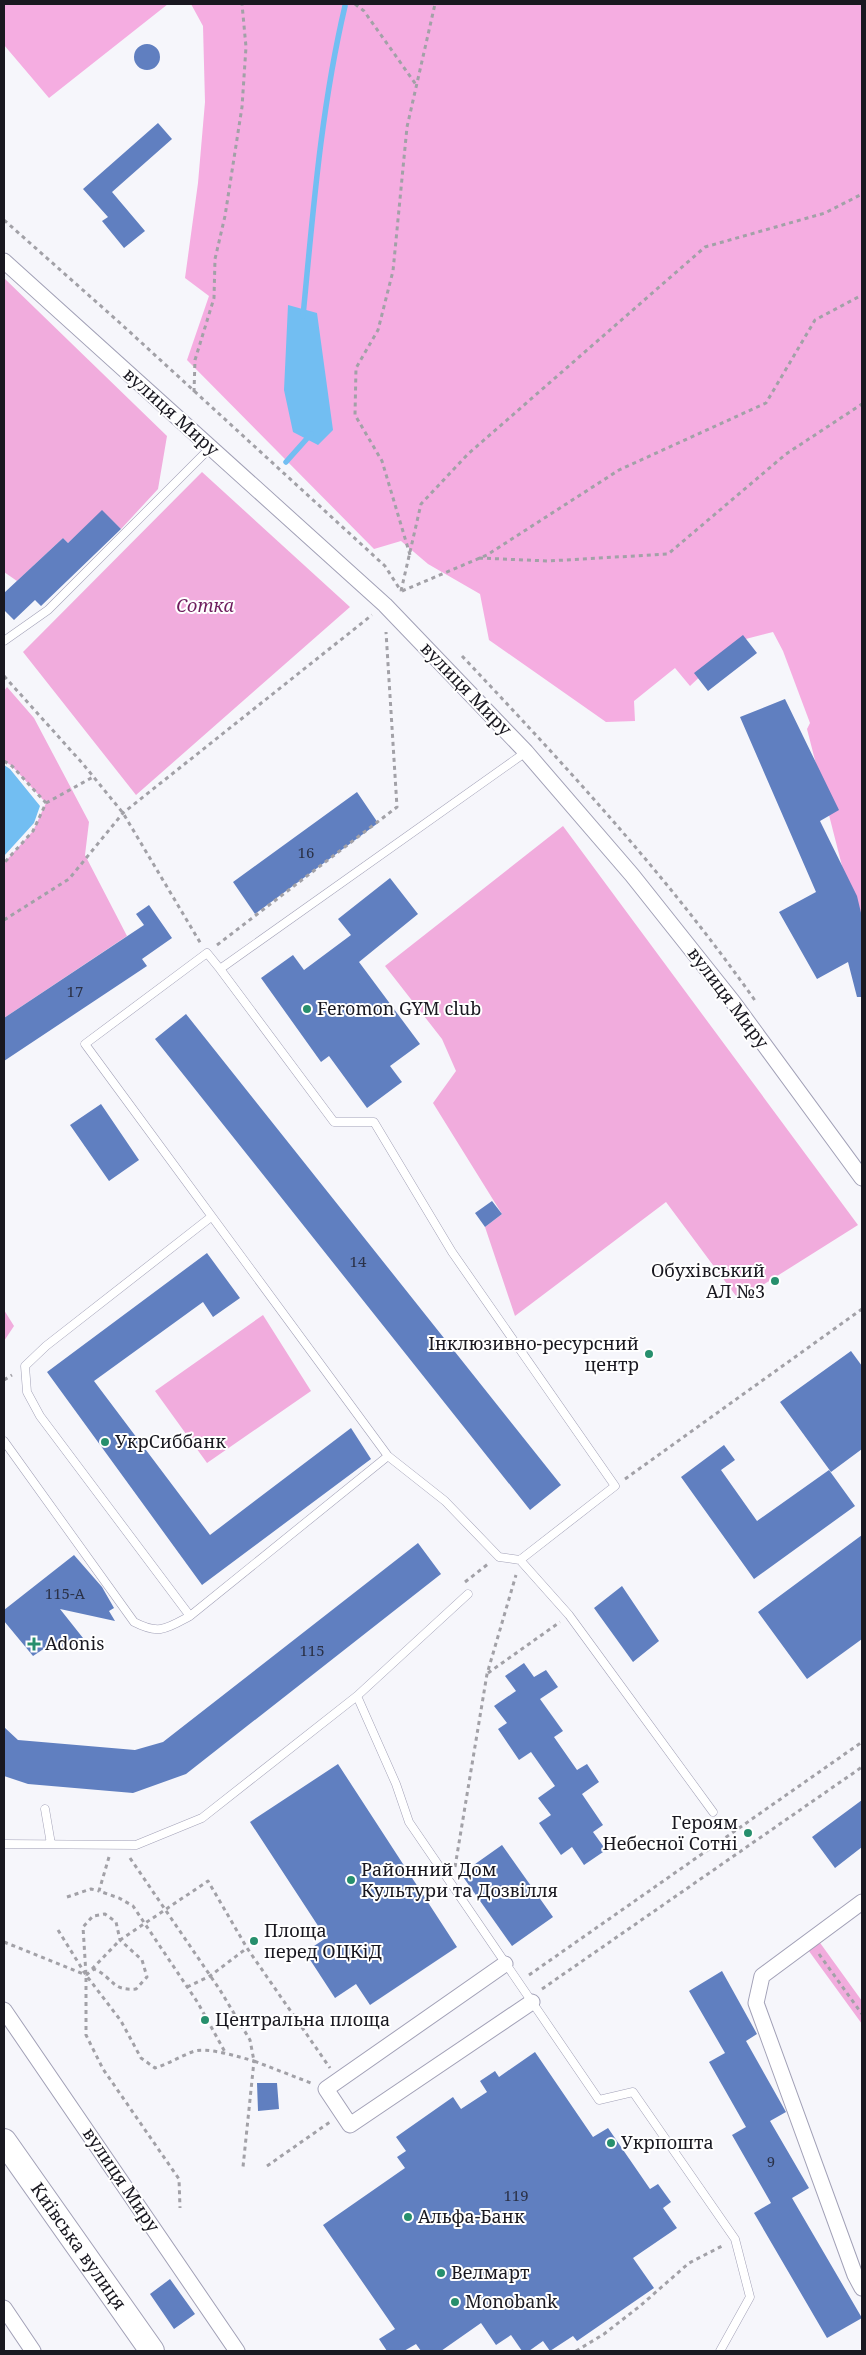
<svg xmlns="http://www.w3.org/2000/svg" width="866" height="2355" font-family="'Noto Serif',serif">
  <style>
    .green { fill: #f1acdd }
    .forest { fill: #f5ade1 }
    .water { fill: #72bef2 }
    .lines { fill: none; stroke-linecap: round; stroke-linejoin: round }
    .stream { stroke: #72bef2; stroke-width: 5.5 }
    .building { fill: #607fc0 }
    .lane-casing { stroke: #a2a1b7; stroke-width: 9 }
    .street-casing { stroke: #a2a1b7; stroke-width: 17 }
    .primary-casing { stroke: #a2a1b7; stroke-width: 26 }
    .path { stroke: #a2a1a7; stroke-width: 3; stroke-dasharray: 4 4; stroke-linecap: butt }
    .lane { stroke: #fff; stroke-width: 8 }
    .street { stroke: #fff; stroke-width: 15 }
    .primary { stroke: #fff; stroke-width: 24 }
    .poi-dot { fill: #278f6d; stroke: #fff; stroke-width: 2 }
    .labels { text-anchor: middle; stroke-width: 4; stroke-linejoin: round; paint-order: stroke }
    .number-label { font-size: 15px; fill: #2b3248 }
    .street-label { font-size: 18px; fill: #191820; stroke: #fff }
    .park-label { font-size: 18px; font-style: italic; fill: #6e1d5d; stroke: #fff }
    .poi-label { font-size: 18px; fill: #191820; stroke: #fff; text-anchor: start }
  </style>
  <rect width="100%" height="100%" fill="#f6f6fb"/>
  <!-- green -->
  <path class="green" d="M4 278 167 436 158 489 121 529 102 511 68 543 63 538 17 581 4 572Z
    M202 472 350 607 136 795 23 652Z
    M7 687 34 718 89 822 85 855 127 936 4 1018V863L33 831 46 803 12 766 4 761V691Z
    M563 826 858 1225 739 1300 666 1202 515 1316 485 1227 502 1214 433 1103 456 1071 442 1039 385 966Z
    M4 1310 14 1326 4 1341Z
    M263 1315 311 1391 207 1463 155 1391Z
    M818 1940 862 2001V2024L806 1947Z"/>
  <!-- forest -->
  <path class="forest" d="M4 4H168L49 98 4 45Z
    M191 4H862V944L807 729 810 723 783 651 773 632 738 641 690 686 675 668 634 701 635 721 606 722 489 640 480 594 428 564 401 541 374 549 187 360 209 296 185 278 198 183 205 102 203 26Z"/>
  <!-- water -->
  <path class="water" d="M288 305 317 313 333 430 318 445 293 432 284 390Z
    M4 765 10 769 40 806 34 823 4 856Z"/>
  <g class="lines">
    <!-- stream -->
    <path class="stream" d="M303 316C313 212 321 108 345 6
      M286 462 311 434"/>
  </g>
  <!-- building -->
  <path class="building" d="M134 57a13 13 0 1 1 26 0a13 13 0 1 1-26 0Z
    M158 123 172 139 112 192 145 231 124 248 102 221 108 217 83 189Z
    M102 510 121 529 41 606 35 600 14 620 4 610V593L63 538 68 543Z
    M743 635 757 653 708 691 694 673Z
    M785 699 839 810 820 821 857 896 862 917V997H857L848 962 817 979 779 912 816 892 740 717Z
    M357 792 378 823 255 914 233 882Z
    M390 878 418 914 359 962 420 1044 390 1066 402 1082 367 1108 329 1056 321 1062 261 978 293 955 304 970 351 935 338 919Z
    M149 905 172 938 142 959 147 966 4 1061V1018L144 925 136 914Z
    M186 1014 561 1485 530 1510 155 1039Z
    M101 1104 139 1160 109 1181 70 1125Z
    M492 1201 502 1214 485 1227 475 1213Z
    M207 1253 240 1298 213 1317 203 1302 94 1381 210 1535 351 1428 371 1459 202 1585 47 1372Z
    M851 1351 862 1366V1449L831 1472 780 1402Z
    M724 1445 735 1460 721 1470 757 1521 829 1470 855 1506 754 1579 681 1477Z
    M862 1535V1639L807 1679 758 1612Z
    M418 1543 441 1574 186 1774 133 1793 28 1784 4 1776V1727L18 1740 135 1750 163 1742Z
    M74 1555 102 1587 114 1608 109 1611 115 1621 60 1609 83 1638 62 1652 54 1642 33 1656 4 1621V1610Z
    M622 1586 659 1641 633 1662 594 1608Z
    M524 1663 534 1677 546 1670 558 1687 540 1699 563 1731 554 1737 577 1770 587 1764 599 1782 582 1794 603 1825 593 1832 606 1850 584 1865 572 1847 561 1855 539 1823 551 1815 538 1798 555 1786 531 1752 519 1760 498 1729 507 1723 494 1706 516 1691 505 1676Z
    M338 1764 457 1947 370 2005 356 1984 335 1998 305 1952 326 1938 250 1822Z
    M862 1800V1847L835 1868 812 1837Z
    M502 1845 553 1917 512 1946 461 1874Z
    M722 1971 757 2034 746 2041 786 2112 770 2121 809 2188 792 2198 862 2318 827 2338 754 2213 771 2203 732 2135 746 2127 709 2062 725 2053 689 1991Z
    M535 2052 593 2137 608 2128 650 2189 658 2184 671 2202 663 2208 677 2228 633 2258 654 2288 577 2341 573 2336 550 2351 543 2341 529 2351H522L511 2335 496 2345 481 2323 441 2351H421L416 2344 404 2351H387L379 2339 395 2329 323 2225 405 2168 397 2157 406 2151 396 2137 453 2097 461 2109 487 2092 480 2081 495 2071 499 2077Z
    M257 2083H277L279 2109 258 2111Z
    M170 2279 195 2314 174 2329 150 2294Z"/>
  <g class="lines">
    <!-- lane casing -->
    <g class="lane-casing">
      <path id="lane" d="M4 641 48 610 211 447
        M220 969 207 953 85 1044 388 1456 445 1501 499 1557 520 1560 615 1486 452 1252 374 1122H334L220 969 526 752
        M4 1441 134 1622C159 1635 166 1629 190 1616L388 1456
        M520 1560 569 1615 713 1812
        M190 1616 40 1416 27 1392 25 1366 46 1346 211 1217
        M357 1696 396 1784 409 1822 599 2100 633 2092 735 2239 750 2297 720 2351
        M45 1809 51 1844
        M4 1844 136 1845 202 1818 357 1696 468 1594"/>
    </g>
    <!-- street casing -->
    <g class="street-casing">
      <path id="street" d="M4 261 385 605 526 752 632 875 733 1002 862 1178
        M862 1902 762 1976 756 2003 855 2275 862 2288
        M505 1964 326 2089 350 2125 532 2002
        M4 2010 237 2351
        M4 2308 33 2351"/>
    </g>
    <!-- primary casing -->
    <g class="primary-casing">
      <g id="primary">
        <path id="s1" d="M4 2141 152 2351"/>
      </g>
    </g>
    <!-- path -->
    <path class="path" d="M355 4 364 11 417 86
      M4 220 120 323 385 566 401 591
      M194 392 195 360 214 298 215 259 225 216 242 107 246 47 242 4
      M410 555 382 461 355 415 356 368 378 330 393 271 407 127 435 4
      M479 558 548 561 668 554 786 454 862 404
      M401 591 421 504 468 454 705 247 825 213 862 194
      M402 591 487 555 619 470 766 403 815 320 862 295
      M462 656C566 766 669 878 756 1002
      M4 676 83 764 123 813 201 944
      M4 761 12 766 46 803 33 831 4 863
      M46 803 93 777
      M4 920 69 879 123 813 372 615
      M217 945 397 807 386 632
      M4 1380 12 1375
      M625 1479 862 1309
      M465 1582 488 1564
      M488 1673 560 1622
      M109 1857 99 1891 119 1898 133 1906 198 2003 225 2052
      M130 1858 220 1990 250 2040 254 2061 311 2083
      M455 1867 487 1674 516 1575
      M67 1897 91 1889 99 1891
      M58 1930 86 1975V2035L103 2069 179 2179 180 2208
      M4 1942 86 1975
      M819 1954 862 2014
      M92 1969 120 1940 208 1881 247 1948 330 2068
      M86 1975 94 1969C114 1978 111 1991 136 1989L147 1977 142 1960 120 1940 116 1922 105 1914 93 1916 83 1927 86 1975 121 2021 141 2058 155 2068C168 2064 179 2057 192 2052 206 2046 239 2057 254 2061L243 2167
      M529 1975 862 1742
      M187 1987 210 1976 247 1948
      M542 1989 862 1767
      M267 2166 330 2122
      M576 2351 604 2334 640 2306 689 2263 724 2245"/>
    <!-- lane -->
    <use href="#lane" class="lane"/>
    <!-- street -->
    <use href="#street" class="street"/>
    <!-- primary -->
    <use href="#primary" class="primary"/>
  </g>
  <!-- markers -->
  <g class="poi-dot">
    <circle cx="307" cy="1009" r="5"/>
    <circle cx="775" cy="1281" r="5"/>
    <circle cx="649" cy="1354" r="5"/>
    <circle cx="105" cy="1442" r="5"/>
    <path d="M31.5 1636.5h5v5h5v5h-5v5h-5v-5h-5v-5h5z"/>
    <circle cx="748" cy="1833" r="5"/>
    <circle cx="351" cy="1880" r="5"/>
    <circle cx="254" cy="1941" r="5"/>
    <circle cx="205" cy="2020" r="5"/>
    <circle cx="611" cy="2143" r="5"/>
    <circle cx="408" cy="2217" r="5"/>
    <circle cx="441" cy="2273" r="5"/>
    <circle cx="455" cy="2302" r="5"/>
  </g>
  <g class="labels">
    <!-- number labels -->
    <g class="number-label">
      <text x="306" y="858">16</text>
      <text x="75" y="997">17</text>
      <text x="358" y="1267">14</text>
      <text x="65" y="1599">115-А</text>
      <text x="312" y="1656">115</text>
      <text x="771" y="2167">9</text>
      <text x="516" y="2201">119</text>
    </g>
    <!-- street labels -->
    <g class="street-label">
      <text transform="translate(171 412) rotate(42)" y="6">вулиця Миру</text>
      <text transform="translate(466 689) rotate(46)" y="6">вулиця Миру</text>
      <text transform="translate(728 998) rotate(53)" y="6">вулиця Миру</text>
      <text transform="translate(121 2180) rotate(56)" y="6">вулиця Миру</text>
      <text dy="6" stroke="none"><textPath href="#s1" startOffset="129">Київська вулиця</textPath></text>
    </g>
    <!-- park labels -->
    <g class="park-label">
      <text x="205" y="612">Сотка</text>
    </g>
    <!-- poi labels -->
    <g class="poi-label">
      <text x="317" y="1015">Feromon GYM club</text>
      <text x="765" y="1277" text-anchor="end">Обухівський<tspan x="765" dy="21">АЛ №3</tspan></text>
      <text x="639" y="1350" text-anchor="end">Інклюзивно-ресурсний<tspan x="639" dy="21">центр</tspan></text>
      <text x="115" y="1448">УкрСиббанк</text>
      <text x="45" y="1650">Adonis</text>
      <text x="738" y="1829" text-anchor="end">Героям<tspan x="738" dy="21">Небесної Сотні</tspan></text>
      <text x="361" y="1876">Районний Дом<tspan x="361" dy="21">Культури та Дозвілля</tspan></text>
      <text x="264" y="1937">Площа<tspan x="264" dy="21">перед ОЦКіД</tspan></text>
      <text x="215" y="2026">Центральна площа</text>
      <text x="621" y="2149">Укрпошта</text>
      <text x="418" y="2223">Альфа-Банк</text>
      <text x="451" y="2279">Велмарт</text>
      <text x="465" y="2308">Monobank</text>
    </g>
  </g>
  <!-- border -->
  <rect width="866" height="2355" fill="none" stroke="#191820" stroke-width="10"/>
</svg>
